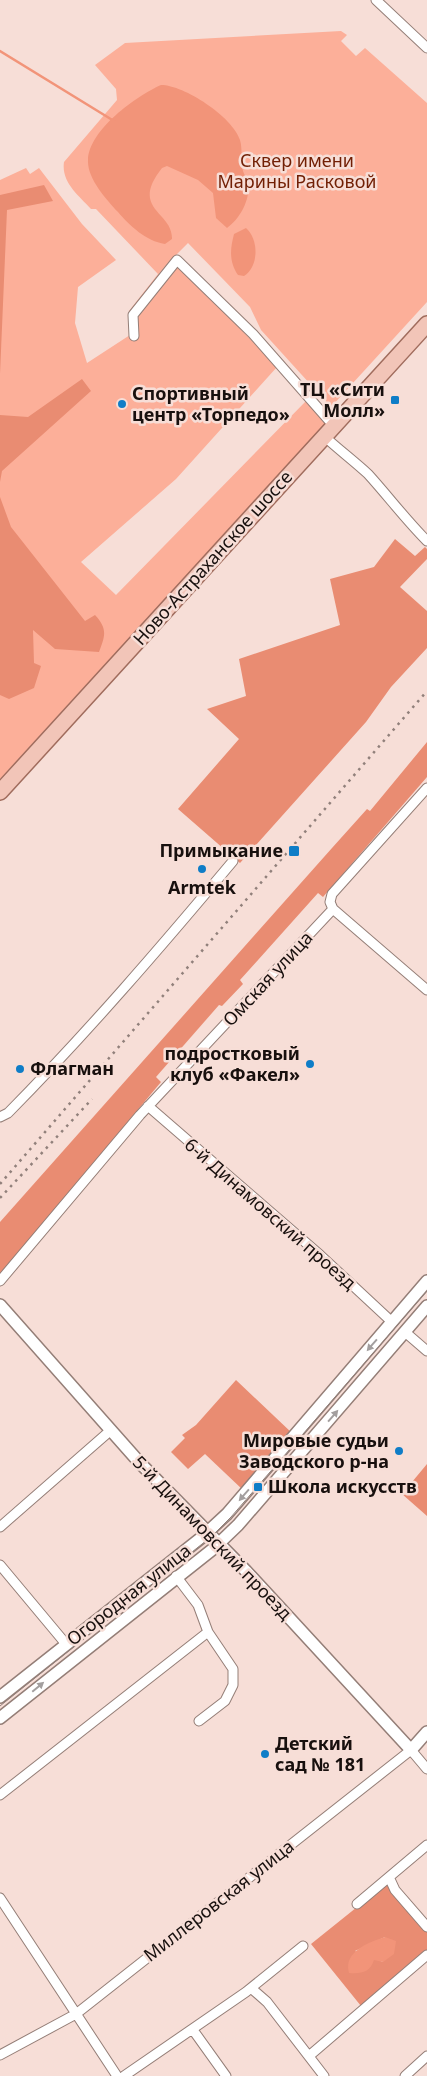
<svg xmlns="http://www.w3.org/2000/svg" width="427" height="2076" font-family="'Noto Sans',sans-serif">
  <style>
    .green { fill: #fcaf99 }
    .forest { fill: #e98c72; fill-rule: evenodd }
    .water { fill: #f29479 }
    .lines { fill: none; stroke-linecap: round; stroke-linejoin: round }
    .stream { stroke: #f29479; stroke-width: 2.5 }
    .minor-casing { stroke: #947e77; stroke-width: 11 }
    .tertiary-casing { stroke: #947e77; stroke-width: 14 }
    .primary-casing { stroke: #a06c5d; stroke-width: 18 }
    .minor { stroke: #fff; stroke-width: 9 }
    .tertiary { stroke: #fff; stroke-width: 11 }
    .primary { stroke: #f2c5b8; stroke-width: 15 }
    .tram { stroke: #91807b; stroke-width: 1 }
    .rail { stroke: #91807b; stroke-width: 2.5; stroke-dasharray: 2.5 5; stroke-linecap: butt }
    .oneway { fill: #a39f9f }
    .poi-dot { fill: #0f7dc7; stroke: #f7ded7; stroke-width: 2 }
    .labels { text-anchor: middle; stroke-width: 5; stroke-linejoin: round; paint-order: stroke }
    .park-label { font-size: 18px; fill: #711f04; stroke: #f7ded7 }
    .poi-label { font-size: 18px; font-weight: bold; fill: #18100e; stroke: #f7ded7; text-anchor: end }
    .street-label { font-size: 18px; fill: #18100e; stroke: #f7ded7 }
  </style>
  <rect width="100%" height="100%" fill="#f7ded7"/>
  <!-- green -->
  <path class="green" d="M341 31 347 35 341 41 356 56 365 48 427 103V302L331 407 261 330 250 307 188 243 173 258 277 367 176 479 81 562 116 595 307 400 324 421V425L0 779V180L26 168 30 174 39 168 82 224 116 260 78 287 75 323 87 363 130 335 129 311 158 274 96 209H91C78 195 61 182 64 162L117 100 116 89 95 65 125 43Z"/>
  <!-- forest -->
  <path class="forest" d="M44 185 53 201 7 210 0 374V195Z
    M82 379 91 391 2 471 0 482V415L28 417Z
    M0 497 11 527 85 621 95 615C108 629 105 636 99 652L55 649 33 630 34 663 41 666 34 688 9 699 0 695Z
    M395 539 415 556 425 547 427 549V559L400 587 427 611V648L391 687 366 722 240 863 178 809 239 739 207 709 246 696 239 659 340 625 330 579 374 567Z
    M427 742V777L323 897 318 893 240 980 243 984 222 1006 219 1005 156 1077 161 1082 0 1275V1222L332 848 367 809 370 811Z
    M236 1380 293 1434 243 1490 205 1454 188 1469 171 1452 185 1438 182 1435 196 1425Z
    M427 1464V1516L402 1494Z
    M387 1883 427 1930V1952L361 2006 311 1944ZM385 1937 383 1962 355 1951Z"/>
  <!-- water -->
  <path class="water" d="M161 85C184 85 233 117 240 140 243 150 240 161 243 171 244 175 247 178 248 182 251 199 240 219 227 228L216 218 213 193 198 180 167 166 162 168C129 210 173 211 172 239L165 244C146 241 130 226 118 212 106 199 87 178 88 160 89 130 136 96 161 85Z
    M246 228C259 239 259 267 244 276L238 275C229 262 230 249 234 234Z
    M385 1937 396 1941 394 1954 383 1962 374 1960C370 1972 362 1974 349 1973 343 1952 369 1942 385 1937Z"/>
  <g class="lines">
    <!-- stream -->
    <path class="stream" d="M0 51 114 121"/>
    <!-- minor casing -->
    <g class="minor-casing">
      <path id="minor" d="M376 0 427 48
        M134 336 133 315 177 260 253 334 333 425
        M324 436C338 449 354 461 368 474 388 496 406 520 427 541
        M333 909 427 990
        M148 1106 320 1255 392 1322
        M0 1117 8 1113C87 1033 160 948 233 861
        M0 1281 140 1115 333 909 330 902 332 894 427 788
        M405 1332 427 1351
        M0 1527 111 1430
        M0 1565 66 1644
        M176 1576 198 1605 208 1632 233 1669V1685L225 1701 199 1721
        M0 1795 208 1632
        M389 1877 395 1890 427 1927
        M0 1898 117 2076
        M357 1904 427 1845
        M251 1988 267 2002 324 2076
        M193 2030 226 2076
        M0 2055 76 2014 411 1750 427 1769
        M309 2056 427 1955
        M124 2076 246 1992 303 1946
        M405 2076 427 2056"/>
    </g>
    <!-- tertiary casing -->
    <g class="tertiary-casing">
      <path id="tertiary" d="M0 1305 139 1462 246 1571 411 1750 427 1732
        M0 1697 201 1538 227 1514 427 1281
        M0 1718 213 1549 238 1525 427 1306"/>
    </g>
    <!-- primary casing -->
    <g class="primary-casing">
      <path id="primary" d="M0 792 427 324"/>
    </g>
    <!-- minor -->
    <use href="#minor" class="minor"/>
    <!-- tertiary -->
    <use href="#tertiary" class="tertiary"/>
    <!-- primary -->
    <use href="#primary" class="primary"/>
    <!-- tram -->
    <path class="tram" d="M0 1706 212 1536 231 1517 427 1291"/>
    <!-- rail -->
    <path class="rail" d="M0 1184 427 691
      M0 1198 92 1099"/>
  </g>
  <!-- one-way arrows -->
  <defs><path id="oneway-solid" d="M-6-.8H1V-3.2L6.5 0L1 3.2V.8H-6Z" transform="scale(1.25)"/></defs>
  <g class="oneway">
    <use href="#oneway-solid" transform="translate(372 1345) rotate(131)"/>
    <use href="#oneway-solid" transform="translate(333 1416) rotate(-49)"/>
    <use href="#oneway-solid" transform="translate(244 1495) rotate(131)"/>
    <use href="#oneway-solid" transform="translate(38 1687) rotate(-40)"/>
  </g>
  <!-- markers -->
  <g class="poi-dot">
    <rect x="390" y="395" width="10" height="10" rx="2.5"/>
    <circle cx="122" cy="404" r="5"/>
    <rect x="288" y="845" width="12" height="12" rx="2.5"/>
    <circle cx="202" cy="869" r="5"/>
    <circle cx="310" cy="1064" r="5"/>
    <circle cx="20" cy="1069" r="5"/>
    <circle cx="399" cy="1451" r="5"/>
    <rect x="253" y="1482" width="10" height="10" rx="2.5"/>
    <circle cx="265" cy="1754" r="5"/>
  </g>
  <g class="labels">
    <!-- park labels -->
    <g class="park-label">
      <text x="297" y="167">Сквер имени<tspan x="297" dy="21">Марины Расковой</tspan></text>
    </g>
    <!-- poi labels -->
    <g class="poi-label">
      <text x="385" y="396">ТЦ «Сити<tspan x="385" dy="21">Молл»</tspan></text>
      <text x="132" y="400" text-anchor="start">Спортивный<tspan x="132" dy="21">центр «Торпедо»</tspan></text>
      <text x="283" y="857">Примыкание</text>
      <text x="202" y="894" text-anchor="middle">Armtek</text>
      <text x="300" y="1060">подростковый<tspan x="300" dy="21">клуб «Факел»</tspan></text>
      <text x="30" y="1075" text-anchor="start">Флагман</text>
      <text x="389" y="1447">Мировые судьи<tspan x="389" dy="21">Заводского р-на</tspan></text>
      <text x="268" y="1493" text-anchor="start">Школа искусств</text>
      <text x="275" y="1750" text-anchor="start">Детский<tspan x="275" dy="21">сад № 181</tspan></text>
    </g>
    <!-- street labels -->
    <g class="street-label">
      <text transform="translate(213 558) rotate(-48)" y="6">Ново-Астраханское шоссе</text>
      <text transform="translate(268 979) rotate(-47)" y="6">Омская улица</text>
      <text transform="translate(270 1214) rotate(41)" y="6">6-й Динамовский проезд</text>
      <text transform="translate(212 1538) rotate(46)" y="6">5-й Динамовский проезд</text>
      <text transform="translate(129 1595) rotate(-38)" y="6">Огородная улица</text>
      <text transform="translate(219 1901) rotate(-38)" y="6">Миллеровская улица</text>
    </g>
  </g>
</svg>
